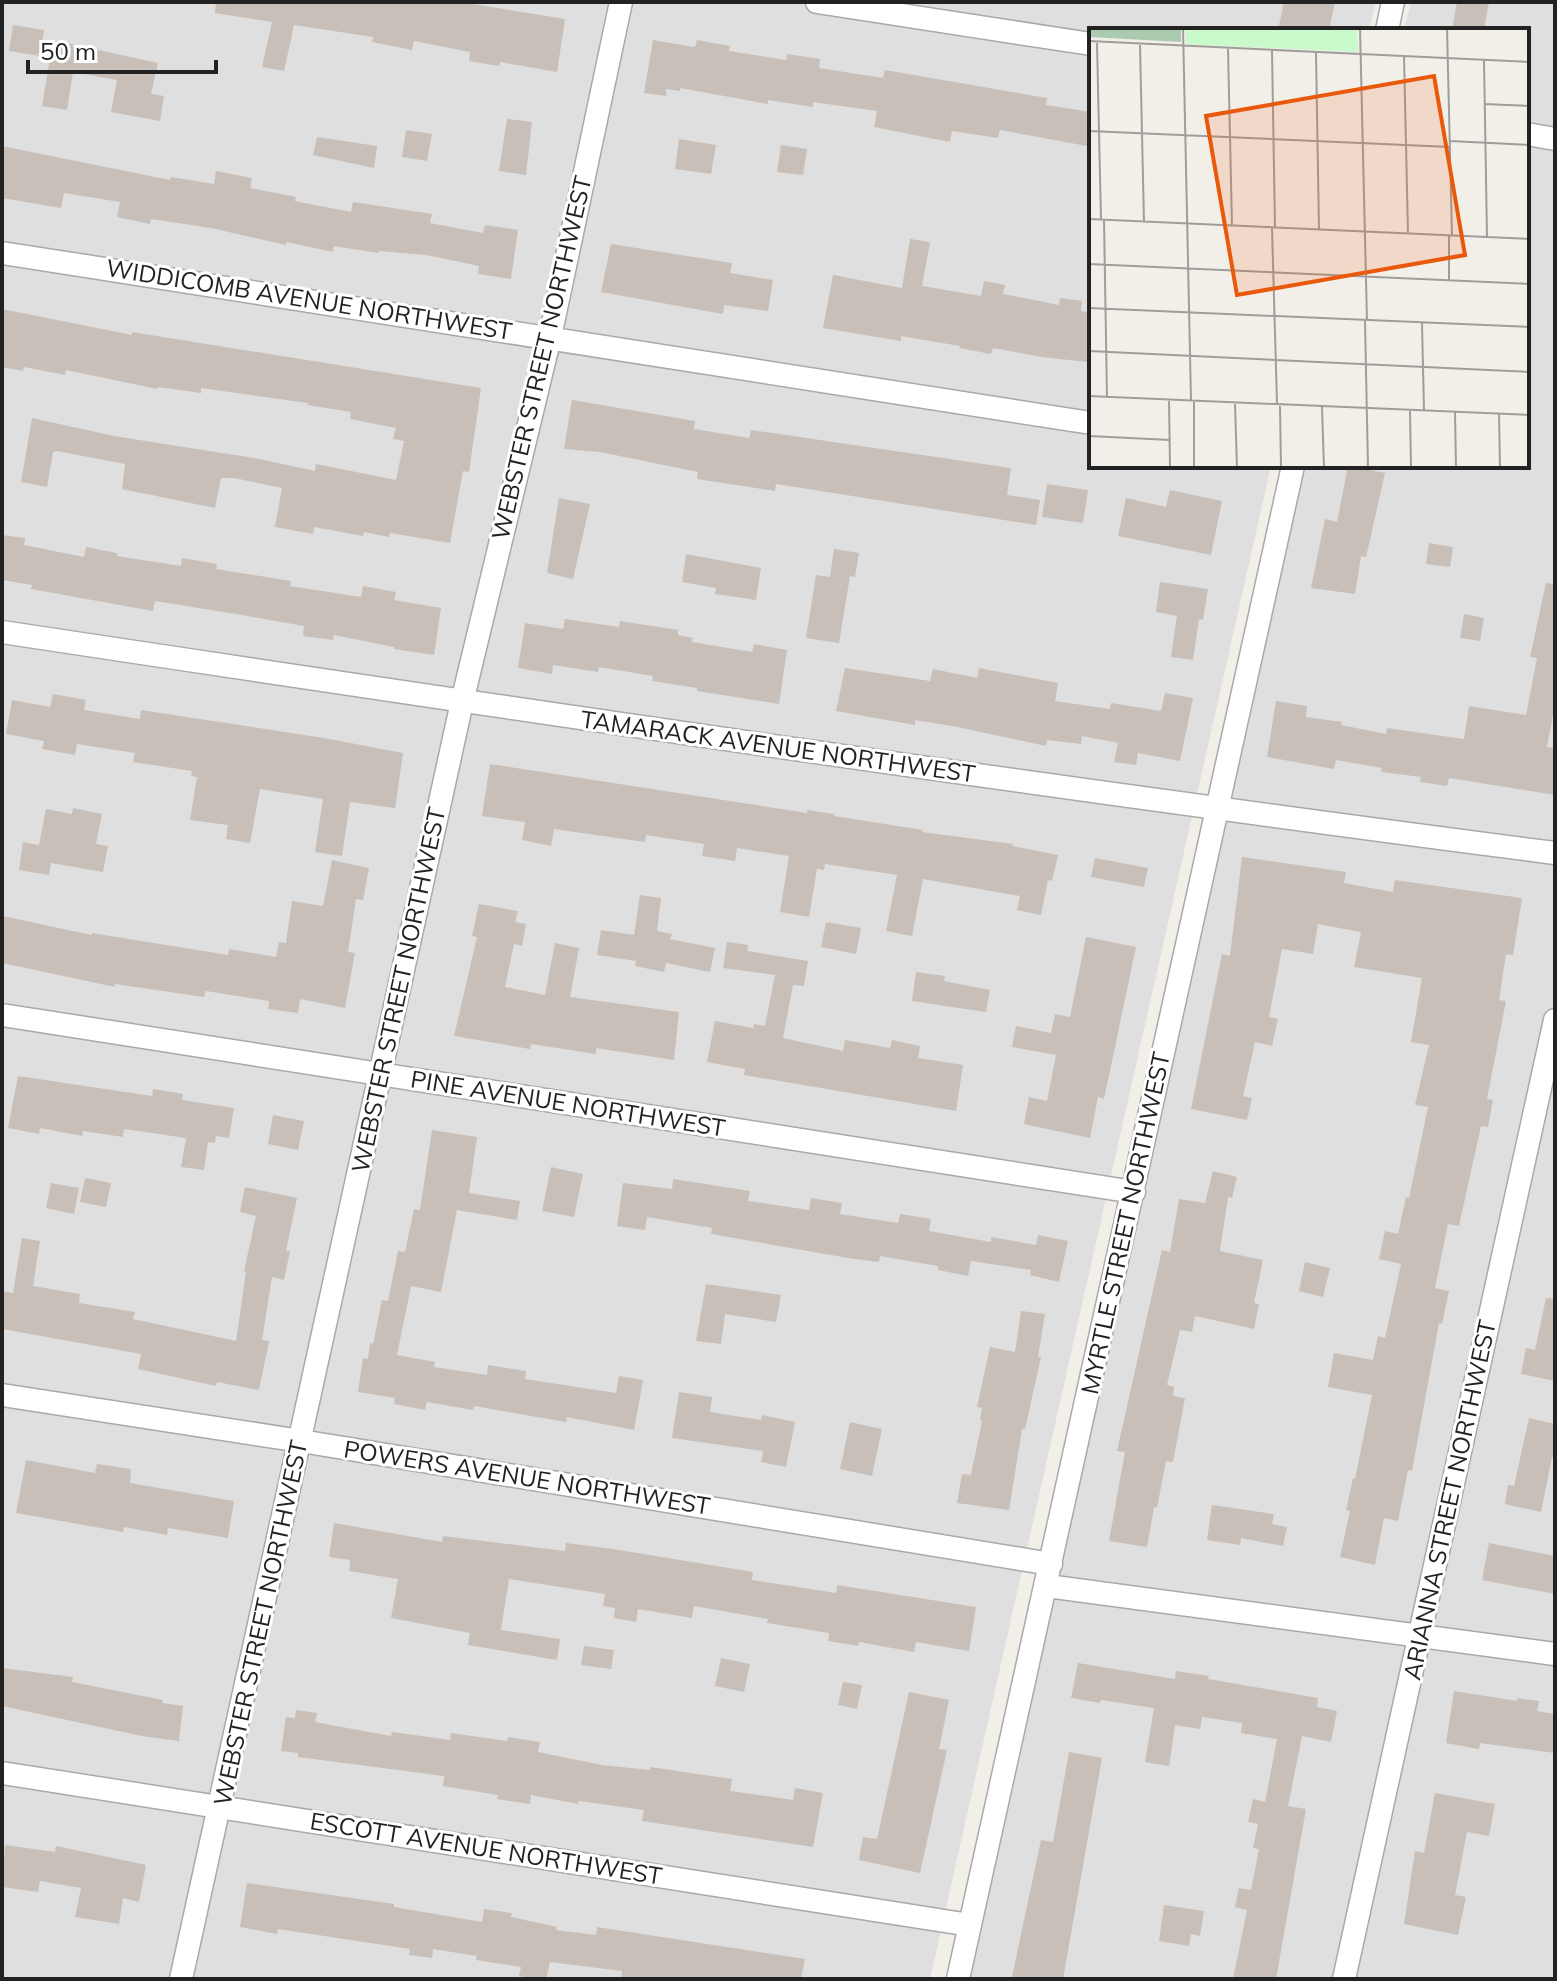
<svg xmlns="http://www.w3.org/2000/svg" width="1557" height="1981" font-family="Mulish,sans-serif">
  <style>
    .residential { fill: #e0dfdf }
    .building { fill: #c7bfb8 }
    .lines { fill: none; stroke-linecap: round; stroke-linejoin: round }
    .street-casing { stroke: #a9a9a9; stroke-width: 25 }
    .street { stroke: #fff; stroke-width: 22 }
    .labels { text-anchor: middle; stroke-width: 6; stroke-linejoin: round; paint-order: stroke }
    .street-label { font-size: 24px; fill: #222; stroke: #fff }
    .inset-road { fill: none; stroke: #9f9d99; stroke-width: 2 }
    .view { fill: #e8590c; fill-opacity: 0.15; stroke: #e8590c; stroke-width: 4 }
    .inset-edge { fill: none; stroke: #222; stroke-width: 4 }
  </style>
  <rect width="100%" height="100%" fill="#f2efe9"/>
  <!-- residential -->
  <path class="residential" d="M2 2H1376L1369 30H1091V466H1271L930 1979H2Z
    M1411 2H1555V1979H947L1302 466H1527V30H1404Z"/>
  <!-- building -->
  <path class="building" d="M216 2H460L565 19 557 72 500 62 499 66 469 61 470 52 414 41 412 50 372 42 373 37 294 25 284 71 262 67 272 22 215 13Z
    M1284 2H1335L1329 30H1278Z
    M1457 2H1489L1484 30H1452Z
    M13 25 44 30 40 56 9 51Z
    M53 40 158 63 151 94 164 96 160 121 111 112 117 80 73 72 67 110 42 106Z
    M653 40 695 47 697 40 730 46 729 51 786 60 787 54 820 59 819 68 883 78 885 70 1047 98 1046 105 1091 112 1087 146 1000 130 998 138 952 131 950 142 874 127 877 111 813 102V107L768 100V104L680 88V91L666 89V96L644 93Z
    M507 119 532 122 526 175 499 171Z
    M406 130 432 134 427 161 402 157Z
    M317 137 377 146 374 168 313 155Z
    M679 139 716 145 711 174 675 169Z
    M781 145 807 149 803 175 777 172Z
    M2 146 170 180 171 177 214 184 216 171 252 178 250 188 296 197 295 201 351 212 353 202 432 214 430 223 483 233 485 225 518 230 511 279 478 274 479 266 426 255 379 251 378 253 334 246 333 252 287 242 286 245 211 228 151 219 150 224 117 217 120 202 64 193 61 208 2 198Z
    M910 239 930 242 922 286 981 296 984 281 1005 285 1003 294 1059 305 1060 298 1082 301 1081 311 1091 313 1087 362 1042 357 993 348 991 354 959 348 960 346 901 336V341L823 328 833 275 902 288Z
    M611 244 732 263 730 273 773 280 768 311 724 305 723 314 601 292Z
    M2 309 132 335V332L481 388 469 472 463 471 450 543 390 533 389 537 364 532 363 536 314 527 313 534 275 527 282 488 234 478H221L215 508 122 489 125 464 57 451 53 452 47 487 21 482 32 418 114 436 254 458 315 471 316 464 396 480 404 441 393 439 396 428 350 419 351 412 307 405 308 403 201 388V393L158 387 157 389 66 370 65 375 24 367 23 371 2 367Z
    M572 400 695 421 694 429 749 438 751 430 1011 468 1007 495 1040 500 1036 525 776 484 775 491 697 479 698 472 600 452 564 449Z
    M1348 466 1385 473 1366 557 1361 556 1355 594 1311 588 1325 519 1337 522Z
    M1047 484 1088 490 1083 523 1042 517Z
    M1170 490 1222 501 1211 555 1118 536 1126 498 1166 507Z
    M559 498 590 504 573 579 547 573Z
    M2 535 25 538 24 545 84 557 86 547 117 553V556L181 566 182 558 217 564 216 569 291 581 290 586 361 597 363 586 396 592 394 600 441 608 434 655 394 649V647L334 635 333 640 303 636 304 626 236 614 155 601 153 611 31 589 32 585 2 580Z
    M1429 543 1453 547 1450 567 1426 564Z
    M834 549 859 553 855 577 850 576 839 643 806 638 816 575 830 577Z
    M686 554 761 568 756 600 715 594 716 588 682 582Z
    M1160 582 1208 589 1203 620 1199 619 1193 660 1171 657 1177 616 1156 612Z
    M1546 583 1555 584V704L1547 747 1555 748V795L1449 778 1447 786 1420 782 1421 777 1381 772 1382 768 1336 760 1334 769 1267 757 1276 701 1307 706 1306 717 1342 722 1341 725 1386 734 1387 728 1464 739 1469 706 1526 715 1537 658 1530 657Z
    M1464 614 1484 618 1480 641 1460 638Z
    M565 619 619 627 620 621 678 630V635L693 638 692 642 752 652 754 644 787 650 779 704 697 691V688L652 681 653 676 599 667 598 672 553 665 552 674 518 668 525 623 563 629Z
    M845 668 930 681 933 669 977 678 979 668 1058 683 1055 701 1110 709 1111 703 1161 711 1165 693 1193 698 1180 761 1138 753 1136 765 1114 762 1118 743 1082 736 1081 744 1047 740 1046 746 957 727 915 720V725L836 711Z
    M53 694 86 700 84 710 140 719 141 710 324 738 403 753 395 808 350 802 342 856 315 852 323 799 260 789 250 843 226 839 228 825 190 820 197 777 191 776 192 771 133 762 135 753 77 744 75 755 42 749 44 741 6 734 12 700 50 707Z
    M490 764 807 813V810L834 814V816L923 830 922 832 1013 844 1012 846 1058 855 1052 881 1048 880 1041 915 1017 910 1020 896 923 879 912 936 886 931 897 875 825 864 824 870 817 869 809 917 780 912 789 856 737 848 735 861 702 856 704 844 646 835 645 842 554 829 551 846 522 840 525 822 482 816Z
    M73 808 102 814 96 844 108 846 103 872 51 863 49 875 19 870 23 842 39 845 46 809 72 814Z
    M1242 857 1346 872 1344 883 1393 892 1395 880 1522 898 1513 955 1506 954 1499 1000 1506 1001 1487 1099 1493 1100 1488 1127 1481 1126 1459 1226 1448 1224 1435 1288 1449 1291 1442 1324 1439 1323 1412 1471 1408 1470 1398 1521 1384 1518 1375 1565 1340 1557 1350 1511 1346 1510 1353 1478 1355 1479 1372 1395 1328 1387 1334 1353 1373 1360 1378 1336 1385 1338 1401 1264 1379 1259 1385 1231 1398 1234 1406 1197 1409 1198 1428 1107 1415 1105 1429 1045 1411 1042 1422 978 1354 967 1361 932 1318 924 1313 954 1282 949 1269 1017 1278 1019 1272 1046 1255 1042 1243 1096 1252 1098 1247 1120 1191 1109 1222 954 1230 956Z
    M1095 858 1148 868 1144 887 1091 877Z
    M332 860 369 868 363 900 356 899 348 952 355 953 345 1008 300 999 298 1013 268 1009 269 1001 206 991 204 997 115 984V987L2 963V916L92 935V933L228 955 229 949 276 957 279 942 286 943 292 901 323 906Z
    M640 895 661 898 657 931 672 934 670 939 715 948 710 972 666 963 664 972 635 966 636 961 597 955 601 930 634 935Z
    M479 904 518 911 515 922 526 924 522 946 514 944 505 987 545 995 555 943 579 948 570 997 679 1012 674 1060 596 1048V1054L531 1044 530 1049 454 1036 477 937 472 936Z
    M826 922 861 928 856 954 821 947Z
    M1086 937 1136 947 1104 1099 1098 1097 1090 1138 1024 1124 1029 1097 1047 1101 1056 1055 1012 1047 1016 1026 1051 1033 1055 1014 1070 1017Z
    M727 942 748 945 747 951 808 961 804 986 793 985 783 1038 843 1051 845 1040 890 1048 892 1040 920 1046 918 1058 963 1065 956 1111 744 1075 745 1069 707 1062 715 1021 753 1028 754 1024 765 1026 775 975 723 968Z
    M916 972 945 976 944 981 990 990 986 1012 912 1001Z
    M18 1076 152 1096 153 1089 183 1094 182 1100 234 1108 229 1138 216 1136 215 1143 208 1142 204 1170 181 1167 186 1138 124 1129 123 1137 83 1131 82 1136 40 1128 39 1134 8 1128Z
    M273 1115 304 1121 298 1150 268 1144Z
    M432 1130 477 1137 469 1193 520 1201 517 1220 457 1210 441 1292 411 1286 397 1355 435 1362 434 1367 487 1375 488 1365 526 1371 525 1379 616 1393 619 1376 643 1380 634 1430 567 1417 566 1422 474 1406 473 1410 427 1402 425 1410 394 1404 395 1398 358 1392 363 1358 368 1359 370 1343 373 1344 382 1300 388 1301 398 1251 405 1252 414 1209 420 1210Z
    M551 1167 583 1174 574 1217 542 1211Z
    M1213 1171 1237 1177 1232 1198 1228 1197 1220 1251 1263 1260 1254 1303 1259 1304 1254 1329 1195 1316 1192 1332 1180 1330 1167 1385 1174 1387 1173 1396 1185 1398 1173 1462 1166 1461 1157 1508 1154 1507 1147 1547 1109 1541 1125 1452 1117 1451 1162 1250 1170 1252 1179 1199 1205 1203Z
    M85 1178 111 1183 106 1207 80 1202Z
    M673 1179 750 1191 748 1201 809 1210 811 1198 842 1203 840 1214 898 1223 900 1214 931 1219 929 1231 991 1242V1237L1036 1245 1038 1235 1068 1241 1059 1282 1030 1275 1031 1270 971 1261 968 1276 938 1270V1266L880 1256 879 1262 848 1258 711 1234 712 1228 647 1217 645 1230 617 1226 623 1183 672 1189Z
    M51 1183 79 1188 74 1214 46 1208Z
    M245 1187 297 1198 286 1251H290L284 1280 272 1277 262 1340 269 1341 259 1390 217 1382 216 1386 138 1369 141 1354 2 1329V1291L13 1293 22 1238 40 1241 33 1286 80 1294 79 1303 135 1312 133 1319 236 1341 246 1272 244 1271 256 1216 240 1212Z
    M1305 1262 1330 1268 1323 1297 1299 1291Z
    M706 1284 781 1295 776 1322 725 1314 721 1344 696 1341Z
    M1546 1298 1555 1299V1381L1521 1374 1526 1348 1535 1350Z
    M1021 1311 1045 1314 1038 1357H1041L1025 1429H1022L1009 1510 957 1503 962 1474 971 1475 982 1421 980 1420 982 1408 977 1407 990 1347 1015 1352Z
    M679 1392 712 1397 710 1412 761 1420 762 1415 795 1422 786 1467 761 1462 763 1451 672 1438Z
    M1529 1418 1555 1424V1458L1552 1457 1541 1512 1505 1504 1508 1485 1514 1486Z
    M850 1422 882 1429 872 1476 840 1469Z
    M26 1460 95 1473 97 1464 131 1469 130 1483 234 1501 228 1538 168 1528 167 1535 124 1527 123 1532 16 1513Z
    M1212 1505 1274 1514 1272 1524 1287 1527 1283 1546 1241 1538 1240 1545 1207 1540Z
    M334 1523 442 1542 443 1536 565 1551 566 1543 613 1549 753 1572 752 1580 836 1593 837 1585 976 1607 969 1651 916 1642 914 1652 859 1642 858 1646 828 1641 829 1633 767 1623 768 1619 694 1606 692 1618 638 1609 636 1622 614 1618 615 1608 603 1606 605 1594 509 1579 501 1630 560 1639 557 1660 468 1645 470 1633 391 1618 398 1579 349 1571 350 1560 329 1557Z
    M1489 1543 1555 1556V1594L1482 1580Z
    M584 1646 614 1650 611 1669 581 1665Z
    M721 1658 750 1664 744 1692 715 1686Z
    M1078 1663 1175 1679 1176 1671 1209 1676 1208 1679 1318 1698 1317 1707 1337 1711 1331 1742 1302 1736 1288 1806 1306 1809 1276 1979H1233L1247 1910 1235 1907 1239 1888 1251 1890 1259 1849 1253 1848 1258 1824 1248 1822 1253 1799 1265 1802 1277 1739 1241 1733 1242 1723 1202 1717 1200 1729 1175 1725 1169 1766 1145 1762 1154 1708 1101 1700 1100 1703 1071 1698Z
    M2 1668 73 1677 72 1682 163 1700 162 1703 183 1706 179 1741 142 1736 2 1706Z
    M843 1682 862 1685 857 1709 838 1705Z
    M1454 1691 1517 1701V1698L1539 1701 1537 1711 1555 1714V1753L1480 1743 1479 1749 1446 1743Z
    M909 1692 949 1700 939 1749 947 1750 920 1873 859 1860 863 1837 877 1839Z
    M296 1710 317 1713 315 1722 391 1736 392 1732 450 1740 451 1733 507 1741 508 1737 540 1742 538 1752 602 1765 650 1770V1767L732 1779 730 1791 793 1800 795 1788 823 1793 813 1847 642 1821 644 1810 579 1801 578 1804 531 1795 530 1804 497 1799 498 1795 443 1786 444 1776 298 1757V1753L281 1751 286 1717 295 1718Z
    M1069 1752 1102 1758 1063 1979 1012 1977 1041 1840 1053 1842Z
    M1435 1793 1495 1804 1489 1836 1467 1832 1455 1895 1466 1897 1458 1935 1404 1924 1415 1851 1424 1853Z
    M5 1845 55 1852 56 1846 146 1865 139 1902 123 1898 119 1924 75 1917 81 1888 40 1881 38 1892 2 1887Z
    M247 1883 394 1904V1907L482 1922 484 1909 512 1913 511 1917 557 1927 556 1930 596 1935 597 1927 805 1959 801 1979H621L622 1971 550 1962 546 1979H534L519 1976 521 1967 476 1960 477 1956 433 1949 432 1958 409 1955 410 1949 278 1929 277 1934 240 1927Z
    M1164 1905 1204 1911 1200 1936 1191 1934 1189 1946 1159 1941Z"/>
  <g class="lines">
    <!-- street casing -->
    <g class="street-casing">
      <path id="street" d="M817 2 1091 44
        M1387 30 1393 2
        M1527 134 1555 139
        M2 253 1091 423
        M2 632C519 710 1036 786 1555 853
        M2 1015 1134 1192
        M2 1395 301 1441 1051 1564
        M1047 1586 1555 1654
        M2 1773 970 1925
        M181 1979 462 702 550 337 621 2
        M958 1979C1072 1475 1179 970 1293 466
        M1344 1979 1555 1020"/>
    </g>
    <!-- street -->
    <use href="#street" class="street"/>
  </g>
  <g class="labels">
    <!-- street labels -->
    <g class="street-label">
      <text transform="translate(309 300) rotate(9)" y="8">WIDDICOMB AVENUE NORTHWEST</text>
      <text transform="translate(542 358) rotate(-77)" y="8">WEBSTER STREET NORTHWEST</text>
      <text transform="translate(778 747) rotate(8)" y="8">TAMARACK AVENUE NORTHWEST</text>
      <text transform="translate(399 990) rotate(-78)" y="8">WEBSTER STREET NORTHWEST</text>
      <text transform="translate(568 1104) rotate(9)" y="8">PINE AVENUE NORTHWEST</text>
      <text transform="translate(1126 1223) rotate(-78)" y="8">MYRTLE STREET NORTHWEST</text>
      <text transform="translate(527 1478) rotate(9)" y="8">POWERS AVENUE NORTHWEST</text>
      <text transform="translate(1450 1500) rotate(-78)" y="8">ARIANNA STREET NORTHWEST</text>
      <text transform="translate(261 1623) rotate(-78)" y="8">WEBSTER STREET NORTHWEST</text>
      <text transform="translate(486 1849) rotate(9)" y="8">ESCOTT AVENUE NORTHWEST</text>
    </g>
  </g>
  <!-- overview -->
  <g transform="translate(1089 28)">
    <rect width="440" height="440" fill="#f2efe9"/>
    <path d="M0 0H92V14L0 9Z" fill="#aacbaf"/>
    <path d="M97 0H268L269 24 97 16Z" fill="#c8facc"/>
    <path class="inset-road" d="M94 0 102 372M271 0 278 293M358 0 363 208M0 13 440 34M8 15 12 192M51 17 55 194M139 21 143 198M183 23 186 200M227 25 230 202M315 28 319 206M395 32 398 209M395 76 440 78M0 103 361 119M361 113 440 117M0 191 440 211M15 192 18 370M183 200 188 375M360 207V252M0 236 440 256M0 280 440 299M276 293 279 440M333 295 335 383M0 323 440 344M0 368 440 387M80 373 81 440M105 374V440M146 376 148 440M191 378 192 440M233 379 235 440M321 383 322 440M366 384 367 440M410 386 411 440M0 408 81 412"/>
    <path class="view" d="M345 48 376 227 148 267 117 88Z"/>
    <rect width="440" height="440" class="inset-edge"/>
  </g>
  <!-- border -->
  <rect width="1557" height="1981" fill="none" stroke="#222222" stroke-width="8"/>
  <!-- scale -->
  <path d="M28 60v12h188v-12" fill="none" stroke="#222222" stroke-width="4"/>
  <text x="40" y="60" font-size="24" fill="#222222" stroke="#ffffff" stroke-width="6" paint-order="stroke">50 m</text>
</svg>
